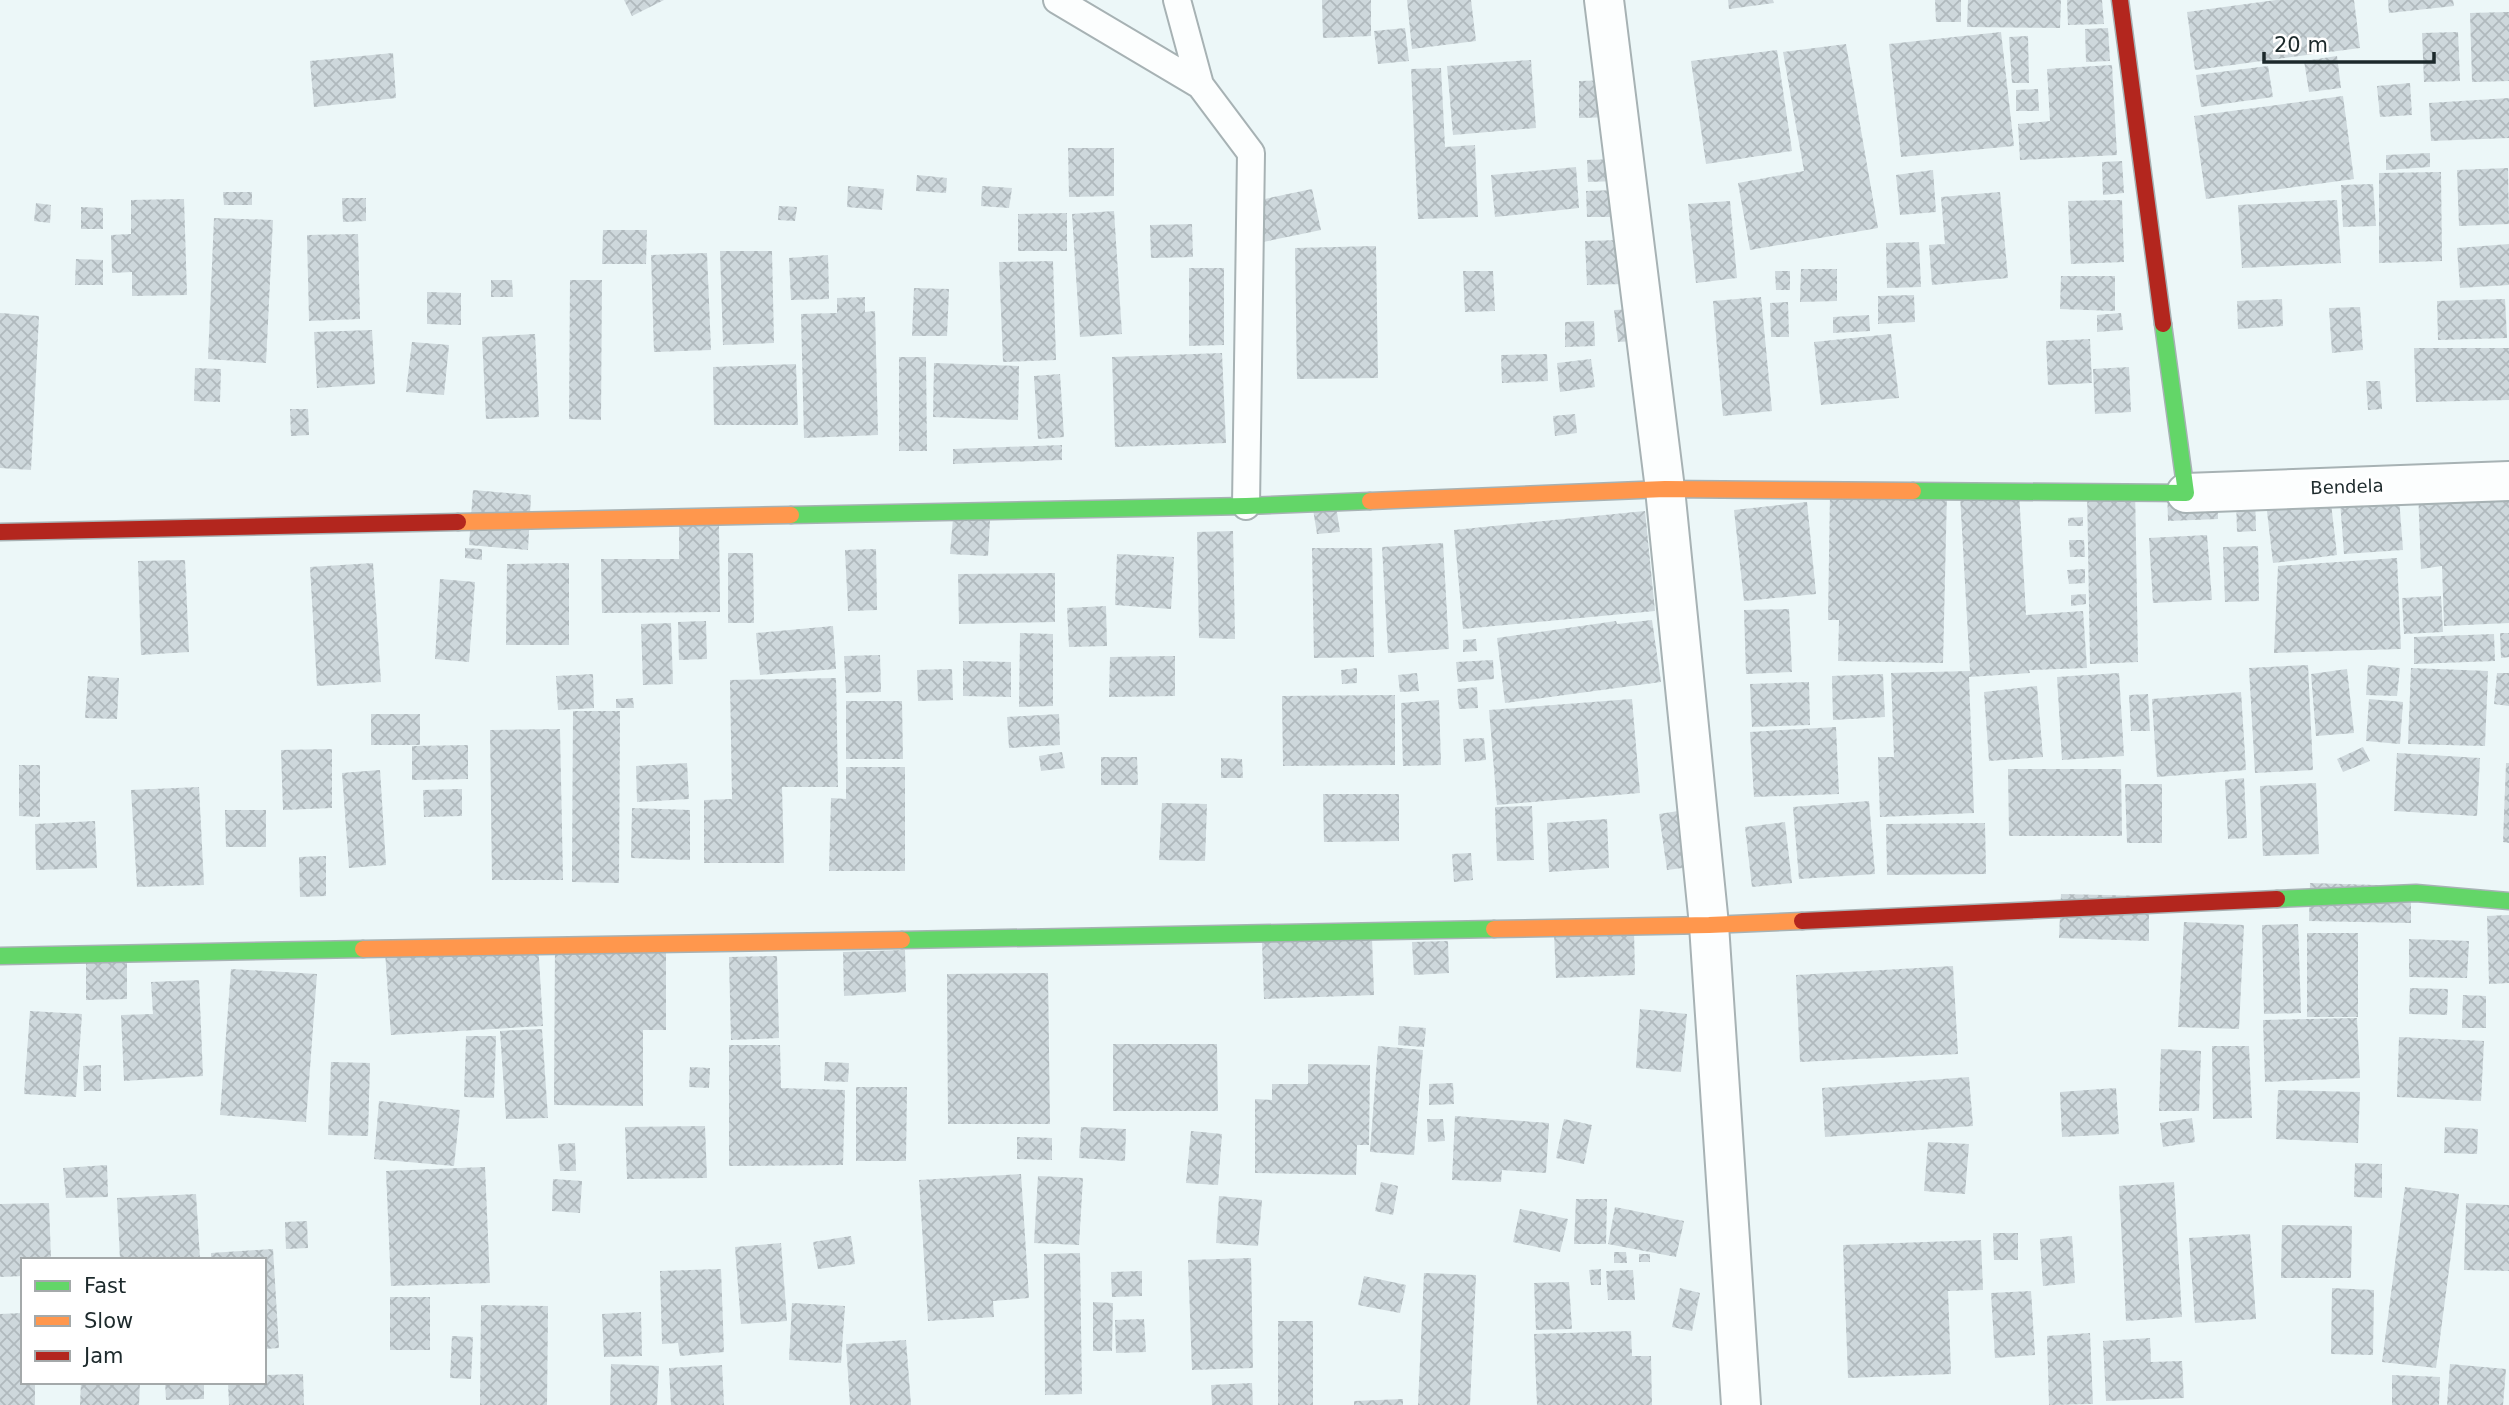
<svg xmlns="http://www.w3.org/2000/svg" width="2509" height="1405" font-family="'DejaVu Sans',sans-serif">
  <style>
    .building { fill: url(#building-cross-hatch) }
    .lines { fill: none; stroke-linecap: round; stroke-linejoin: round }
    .lane-casing { stroke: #a7b2b4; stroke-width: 30 }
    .street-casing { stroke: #a7b2b4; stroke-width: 42 }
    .fast-casing { stroke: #a7b2b4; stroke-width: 19 }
    .slow-casing { stroke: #a7b2b4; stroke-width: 19 }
    .jam-casing { stroke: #a7b2b4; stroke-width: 19 }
    .lane { stroke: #fcfefe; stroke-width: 26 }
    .street { stroke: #fcfefe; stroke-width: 38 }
    .fast { stroke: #63d668; stroke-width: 16 }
    .slow { stroke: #ff974d; stroke-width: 16 }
    .jam { stroke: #b3261e; stroke-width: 16 }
    .labels { text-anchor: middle; stroke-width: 6; stroke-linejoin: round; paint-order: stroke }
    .street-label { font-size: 18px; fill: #1c292b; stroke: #fff }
  </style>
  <defs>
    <pattern id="building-cross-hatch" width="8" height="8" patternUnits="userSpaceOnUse" patternTransform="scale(1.75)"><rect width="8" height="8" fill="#ced8dc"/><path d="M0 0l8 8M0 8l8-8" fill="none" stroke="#b0b9bd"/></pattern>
  </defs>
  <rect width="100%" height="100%" fill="#ecf7f8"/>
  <!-- building -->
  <path class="building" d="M624 0H664L632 16Z
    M1322 0H1371V36L1323 38Z
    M1407 0H1471L1476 41 1412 49Z
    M1728 0H1773L1774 3 1729 9Z
    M1935 0H1961V22H1936Z
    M1968 0H2061L2060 28 1967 27Z
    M2067 0H2102L2104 24 2068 25Z
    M2276 0H2354L2360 48 2195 70 2187 12Z
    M2388 0H2453L2454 6 2389 13Z
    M2509 12V81L2472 82 2470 13Z
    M1405 28 1409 61 1378 64 1374 31Z
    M2108 28 2110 61 2086 62 2085 29Z
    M2001 32 2014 146 1901 157 1889 44Z
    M2458 32 2460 81 2424 82 2422 33Z
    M2028 36 2029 83H2012L2009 37Z
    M1846 44 1878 228 1750 250 1738 183 1804 171 1783 52Z
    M1777 50 1792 151 1706 164 1691 61Z
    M393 53 396 98 314 107 310 61Z
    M2337 56 2341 88 2309 92 2304 61Z
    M1531 60 1536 128 1453 135 1447 66Z
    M2112 65 2117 155 2020 160 2018 124 2050 121 2047 69Z
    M2268 66 2273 97 2201 107 2196 75Z
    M1441 68 1445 147 1475 145 1478 217 1418 219 1411 69Z
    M1614 80 1616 117 1579 118V81Z
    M2410 83 2412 115 2380 117 2377 86Z
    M2038 89 2039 111H2016V90Z
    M2343 96 2354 179 2206 199 2194 116Z
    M2509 98V138L2431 141 2429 103Z
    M1068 148H1114V196L1069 197Z
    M2430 153V167L2386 170V155Z
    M1617 159 1618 181 1588 182 1587 160Z
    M2122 161 2124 193 2103 195 2102 162Z
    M1576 167 1579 208 1495 217 1491 175Z
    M2508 168 2509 224 2459 226 2457 170Z
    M1933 170 1936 212 1900 215 1896 175Z
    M2441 172 2442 261 2379 263V173Z
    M917 175 947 178 946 193 916 191Z
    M2373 184 2376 226 2343 227 2341 185Z
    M848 186 884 189 882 210 847 207Z
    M982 186 1012 188 1009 208 981 206Z
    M1312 189 1321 230 1263 242 1255 201Z
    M1616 190 1617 217H1587L1586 191Z
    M223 192H252V205H224Z
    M2000 192 2008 278 1932 285 1929 245 1945 244 1941 197Z
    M342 198H366V221L343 222Z
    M184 199 187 295 132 296V272L112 273 111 235 131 234V200Z
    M2122 200 2124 262 2071 264 2068 201Z
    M2337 200 2341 263 2242 268 2238 205Z
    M1730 201 1737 278 1696 283 1688 204Z
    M36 203 51 205 50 223 34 221Z
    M779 206 797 207 795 221 778 220Z
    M81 207 103 208V229H81Z
    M1114 211 1122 334 1080 337 1072 214Z
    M1067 213V251H1018V214Z
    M214 218 273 220 266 363 208 359Z
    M1192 224 1193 257 1151 258 1150 225Z
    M603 230H647L646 264H602Z
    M358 234 360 319 309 321 307 235Z
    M1621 240 1623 284 1587 285 1585 241Z
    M1919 242 1921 287 1887 288 1886 243Z
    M2509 244V285L2460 288 2457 248Z
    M1376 246 1378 378 1297 379 1295 248Z
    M720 251H772L774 343 723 345Z
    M707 253 711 350 654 352 651 255Z
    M828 255 829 299 791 300 789 258Z
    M76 259 103 260V285H75Z
    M1053 261 1056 360 1003 362 999 262Z
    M1189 268H1224V345L1189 346Z
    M1801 269H1837V301L1800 302Z
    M1463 271H1493L1495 311 1465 312Z
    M1775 271H1790V290H1776Z
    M2061 276H2115V311L2060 309Z
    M491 280H512L513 297H491Z
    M570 280H602L601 420 569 419Z
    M914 288 949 289 947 336H912Z
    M427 292 461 293V325L427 324Z
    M1914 295 1915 322 1878 324V296Z
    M865 297V312L875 311 878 435 804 438 801 314 837 313V298Z
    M1761 297 1772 411 1723 416 1713 301Z
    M2282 299 2283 326 2238 329 2237 301Z
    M2505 299 2507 338 2438 340 2437 301Z
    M1788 302 1789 337H1771L1770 303Z
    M2360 307 2363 350 2332 353 2329 308Z
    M1632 309 1635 341 1618 342 1614 310Z
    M0 313 39 316 31 470 0 468Z
    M2121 313 2123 330 2097 332V315Z
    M1869 315 1870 331 1833 333V317Z
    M1594 321 1595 346 1565 347V322Z
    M372 330 375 384 317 388 314 332Z
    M535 334 539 417 486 419 482 337Z
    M1891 334 1899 398 1821 405 1814 342Z
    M2090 339 2092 383 2048 385 2046 341Z
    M412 342 449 345 444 395 406 392Z
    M2414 348H2509V400L2416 402Z
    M1222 353 1226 443 1115 447 1112 357Z
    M1547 354 1548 381 1502 383 1501 355Z
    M899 357H926L927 451H899Z
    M1591 359 1595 387 1560 392 1557 363Z
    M934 363 1019 366 1018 420 933 417Z
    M796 364 798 425H714L713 367Z
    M2129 367 2131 412 2095 414 2093 369Z
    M195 368 221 369 220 402 194 401Z
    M1060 374 1064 437 1038 439 1034 376Z
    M2366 381H2380L2382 409 2368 410Z
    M290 409H308L309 435 291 436Z
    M1575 414 1577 433 1555 436 1553 416Z
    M1062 445V460L953 464V449Z
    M2397 471 2403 550 2344 554 2338 475Z
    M2135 486 2138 662 2090 664 2087 488Z
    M2329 486 2337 555 2273 563 2265 494Z
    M2509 486V623L2444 626 2442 566 2421 569 2418 489Z
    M2218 487V519L2168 521 2167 489Z
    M473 490 531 495 528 550 469 545Z
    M1830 492 1947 493 1943 663 1838 661 1839 620H1828Z
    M2019 492 2026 615 2083 611 2087 668 2029 670 2030 673 1969 677 1974 813 1880 817 1878 757H1894L1891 673 1970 671 1960 495Z
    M2255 497 2256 531 2237 532 2236 498Z
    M1807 502 1816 594 1744 601 1734 510Z
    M1336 506 1340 532 1317 534 1313 509Z
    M1645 511 1655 611 1463 629 1454 530Z
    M2083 517V526H2068V518Z
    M953 518 990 520 988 556 950 554Z
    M679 524H719L720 612 602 613 601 559H679Z
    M1233 531 1235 639 1199 638 1197 532Z
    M2207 535 2212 600 2153 603 2149 538Z
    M2069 540H2084L2085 557H2070Z
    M1443 543 1449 649 1388 653 1382 547Z
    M2258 546 2259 601 2225 602 2223 547Z
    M465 548 482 549V560L465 558Z
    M1312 548H1372L1374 657 1314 658Z
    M876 549 877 610 848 611 845 550Z
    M728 553H753L754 623H728Z
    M1117 554 1174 557 1171 609 1115 605Z
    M2397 558 2401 649 2274 653 2278 566Z
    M185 560 189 652 141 655 138 561Z
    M373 563 381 682 317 686 310 567Z
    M569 563V645H506L507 564Z
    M2085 569V583L2069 584 2067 570Z
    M1055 573V622L959 624 958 574Z
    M440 579 475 582 469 662 435 659Z
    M2086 594V604L2071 606V595Z
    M2441 596 2443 632 2404 634 2402 598Z
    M1106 606 1107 646 1069 647 1067 608Z
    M1789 609 1792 672 1746 674 1744 610Z
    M1652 620 1661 682 1505 703 1497 638 1616 621 1617 624Z
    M706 621 707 659 679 660 678 622Z
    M671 623 673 684 643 685 641 624Z
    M833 626 836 669 760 675 756 633Z
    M1020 633 1053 634V706L1019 707Z
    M2500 633H2509V657L2501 658Z
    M2494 634 2495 661 2414 664V637Z
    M1476 639 1477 651 1463 652V640Z
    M880 655 881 692 846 693 844 656Z
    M1175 656V696L1109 697 1110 657Z
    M1493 660 1494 679 1458 682 1456 662Z
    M963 661 1011 662V697L963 696Z
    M2308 665 2313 770 2255 773 2249 668Z
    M2368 665 2400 668 2397 696 2366 695Z
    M1357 668V683L1342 684 1341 670Z
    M2411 668 2488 671 2485 746 2408 744Z
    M952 669 953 700 918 701 917 670Z
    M2347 669 2354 733 2316 736 2311 674Z
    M1417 673 1419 691 1400 692 1398 675Z
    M2119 673 2124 756 2062 760 2057 677Z
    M2497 673H2509V706L2494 704Z
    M593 674 594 708 558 710 556 676Z
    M1883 674 1885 717 1833 720 1832 676Z
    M88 676 119 678 117 719 85 718Z
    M836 678 838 787H782L784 863H704V800L732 799 730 680Z
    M1809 682 1810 725 1752 727 1750 684Z
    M2037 686 2043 757 1989 761 1984 692Z
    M1477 687 1478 708 1459 709 1457 689Z
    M2241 692 2246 770 2157 777 2152 699Z
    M2148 694 2150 731H2131L2129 695Z
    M1395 695V765L1283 766 1282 696Z
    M633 698 634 708H616V699Z
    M1632 699 1640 793 1497 805 1489 710Z
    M2369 699 2403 702 2400 744 2366 741Z
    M1439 700 1441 765 1403 766 1401 703Z
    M846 701H902L903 759H846Z
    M573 711H620L619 883 572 882Z
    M371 714H420V745H371Z
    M1059 714 1060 745 1009 748 1007 717Z
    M1836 727 1839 794 1754 797 1750 732Z
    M560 729 563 880H492L490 730Z
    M1484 738 1486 760 1465 762 1463 739Z
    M468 745V779L412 780V746Z
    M2363 747 2370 761 2343 772 2337 759Z
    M332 749V808L283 810 281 750Z
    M1062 752 1065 768 1041 771 1039 756Z
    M2397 753 2480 758 2477 816 2394 811Z
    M1101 757H1137L1138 785H1101Z
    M1221 758 1242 759 1243 778H1221Z
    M687 763 689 799 637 802 636 766Z
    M2506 763H2509V843L2503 842Z
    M19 765H40V817L19 816Z
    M846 767H905V871H829L831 798 846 799Z
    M2008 769H2121L2122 836H2009Z
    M380 770 386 865 349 868 342 773Z
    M2244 778 2247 838 2228 839 2225 780Z
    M2316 783 2319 854 2263 856 2260 786Z
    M2125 784H2162V843H2127Z
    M199 787 204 885 137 887 131 790Z
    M462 789V816L424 817 423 790Z
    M1323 794H1399V841L1324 842Z
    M1869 801 1875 874 1799 879 1793 807Z
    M1162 803 1207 804 1205 861 1159 860Z
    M1532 806 1534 860 1497 861 1495 807Z
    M632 808 690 810V860L631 858Z
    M1691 809 1698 866 1667 870 1659 814Z
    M225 810H266V847H226Z
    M1607 819 1609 868 1549 872 1547 823Z
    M95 821 97 868 36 870 35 824Z
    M1785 822 1792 883 1752 887 1745 827Z
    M1985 823 1986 874 1887 875 1886 824Z
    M1471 853 1473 880 1454 882 1452 854Z
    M326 856V896L300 897 299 857Z
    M2310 883 2411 886V923L2309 921Z
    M2061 894 2149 896V941L2059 938Z
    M2509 915V983L2489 984 2487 916Z
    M2184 922 2244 925 2239 1029 2178 1027Z
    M2298 924 2301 1013 2264 1014 2262 925Z
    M1634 931 1635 975 1556 978 1554 934Z
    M2307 933H2358V1017H2307Z
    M1372 938 1374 995 1264 999 1262 941Z
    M2409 939 2469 941 2467 978 2409 977Z
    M538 941 543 1026 391 1035 385 952Z
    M1448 941 1449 973 1414 975 1412 942Z
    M555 944H666V1030H643V1106L554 1105Z
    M905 950 906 992 844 996 843 952Z
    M777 956 779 1038 731 1040 729 957Z
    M127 958V999L86 1000V959Z
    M1953 966 1958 1054 1800 1062 1796 975Z
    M231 969 317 974 306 1122 220 1115Z
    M1048 973 1050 1124H948L947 974Z
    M199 980 203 1076 124 1081 121 1015 153 1014 151 982Z
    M2410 988 2448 989 2447 1015 2409 1014Z
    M2463 995 2486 996V1028H2462Z
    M1640 1009 1687 1014 1681 1072 1636 1068Z
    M30 1011 82 1014 76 1097 24 1094Z
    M2357 1018 2360 1078 2265 1082 2263 1020Z
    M1399 1026 1426 1028 1424 1047 1398 1045Z
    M542 1029 548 1118 506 1119 500 1031Z
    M466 1036H496L494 1098 464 1097Z
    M2399 1037 2484 1041 2481 1101 2397 1097Z
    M1113 1044H1217L1218 1111H1113Z
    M729 1045H780L781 1088 845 1090 843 1165 729 1166Z
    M1378 1046 1423 1050 1414 1155 1370 1152Z
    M2212 1046H2249L2252 1118 2213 1119Z
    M2161 1049 2201 1051 2199 1111H2159Z
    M331 1062 370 1063 368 1136 328 1135Z
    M825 1062 849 1063 848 1082 824 1081Z
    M1308 1064 1370 1065 1369 1145H1357L1356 1175 1255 1173V1099L1272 1100V1084H1308Z
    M101 1065V1091H84L83 1066Z
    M690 1067 710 1068 709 1088 689 1087Z
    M1969 1077 1973 1126 1825 1137 1822 1088Z
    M1453 1083 1454 1104 1429 1105V1084Z
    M856 1087H907L906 1161H856Z
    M2116 1088 2119 1134 2062 1137 2060 1092Z
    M2278 1090 2360 1092 2358 1143 2276 1139Z
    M379 1101 460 1110 454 1166 374 1159Z
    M1455 1116 1549 1123 1546 1173 1502 1170 1501 1182 1452 1180Z
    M2192 1118 2195 1142 2163 1147 2160 1123Z
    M1427 1119H1443L1445 1141 1428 1142Z
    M1564 1119 1592 1125 1584 1164 1556 1158Z
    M705 1126 707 1178 627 1179 625 1127Z
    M1081 1127 1126 1129 1125 1161 1079 1158Z
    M2445 1127 2478 1129 2477 1154 2444 1153Z
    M1191 1131 1222 1134 1218 1185 1186 1183Z
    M1017 1137 1052 1138V1160L1017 1159Z
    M1928 1142 1969 1144 1965 1194 1924 1191Z
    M575 1143 576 1171H560L558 1144Z
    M2355 1163 2382 1164V1198L2354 1197Z
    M107 1165 108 1197 66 1198 63 1168Z
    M485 1167 490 1283 391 1286 386 1171Z
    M1021 1174 1029 1298 993 1301 994 1317 928 1321 919 1180Z
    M1038 1176 1083 1178 1079 1245 1034 1243Z
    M553 1179 582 1181 580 1213 552 1211Z
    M1381 1182 1398 1186 1393 1215 1375 1211Z
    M2174 1182 2182 1317 2126 1321 2119 1186Z
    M2405 1187 2459 1194 2436 1368 2382 1362Z
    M196 1194 200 1259 120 1260 117 1198Z
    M1219 1196 1262 1200 1258 1246 1216 1243Z
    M1576 1199H1607L1606 1244H1574Z
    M49 1203 51 1260H23V1276L0 1277V1204Z
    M2466 1203 2509 1205V1271L2464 1270Z
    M1615 1207 1684 1221 1676 1257 1608 1244Z
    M1520 1209 1568 1219 1560 1252 1513 1242Z
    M307 1221 308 1248 286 1249 285 1222Z
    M2282 1225 2352 1226 2351 1278H2281Z
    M1993 1233H2018V1260H1994Z
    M2250 1234 2256 1319 2195 1323 2189 1238Z
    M851 1236 855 1264 818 1269 813 1242Z
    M2072 1236 2075 1283 2043 1286 2040 1239Z
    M1981 1240 1983 1290 1948 1291 1951 1374 1848 1378 1843 1245Z
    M781 1243 787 1321 741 1324 735 1247Z
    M273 1249 279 1348 264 1349V1260H211V1253Z
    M1614 1252H1626L1627 1263H1614Z
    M1080 1253 1082 1394 1045 1395 1044 1254Z
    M1639 1254H1650V1262H1639Z
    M1251 1258 1253 1368 1192 1370 1188 1260Z
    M721 1269 724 1352 680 1356 678 1343 662 1344 660 1271Z
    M1601 1269V1285H1591L1589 1270Z
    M1633 1270 1635 1300H1608L1606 1271Z
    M1142 1271V1296L1112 1297 1111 1272Z
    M1424 1273 1476 1275 1470 1405H1418Z
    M1364 1276 1406 1285 1400 1313 1358 1305Z
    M1569 1282 1572 1329 1536 1330 1534 1283Z
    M1680 1288 1700 1293 1692 1331 1672 1327Z
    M2332 1288 2374 1290 2373 1355 2331 1354Z
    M2031 1291 2035 1355 1995 1358 1991 1293Z
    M390 1297H430V1350H390Z
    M1093 1302 1113 1303 1112 1351H1093Z
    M792 1303 845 1306 841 1363 789 1360Z
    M481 1305 548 1306 547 1405H480Z
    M641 1312 642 1356 604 1357 602 1314Z
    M23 1313V1382H35V1405H0V1314Z
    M1144 1319 1146 1352 1116 1353 1115 1320Z
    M1278 1321H1313V1405H1278Z
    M1631 1331 1632 1356H1651L1652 1405H1537L1534 1334Z
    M2090 1333 2093 1404 2049 1405 2047 1336Z
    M452 1336 473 1337 471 1379 450 1378Z
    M2150 1338 2151 1362 2182 1361 2184 1398 2106 1401 2103 1341Z
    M906 1340 911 1405H850L846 1344Z
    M611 1364 659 1366 657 1405H610Z
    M2450 1364 2506 1369 2503 1405H2447Z
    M722 1365 724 1405H671L669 1368Z
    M303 1374 304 1405H229L228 1382H264V1375Z
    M2392 1375 2440 1377 2439 1405H2392Z
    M81 1382H140L139 1405H80Z
    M165 1382H204V1399L166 1400Z
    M1252 1383 1253 1405H1212L1211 1385Z
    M1403 1399V1405H1354V1401Z"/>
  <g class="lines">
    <!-- lane casing -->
    <g class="lane-casing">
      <path id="lane" d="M1057 0 1200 85 1251 153 1246 506
        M1177 0 1200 85"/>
    </g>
    <!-- street casing -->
    <g class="street-casing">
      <path id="street" d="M1604 0 1665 489 1709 925 1741 1405
        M2186 493 2509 481"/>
    </g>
    <!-- fast casing -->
    <g class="fast-casing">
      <path id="fast" d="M1913 491 2186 493 2163 324
        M791 515 1246 506 1370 501
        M2277 899 2416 893 2509 901
        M902 940 1494 929
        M0 956 363 949"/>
    </g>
    <!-- slow casing -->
    <g class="slow-casing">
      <path id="slow" d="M1370 501 1665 489 1913 491
        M458 522 791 515
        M1494 929 1709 925 1802 921
        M363 949 902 940"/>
    </g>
    <!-- jam casing -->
    <g class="jam-casing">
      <path id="jam" d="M2120 0 2163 324
        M0 532 458 522
        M1802 921 2277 899"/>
    </g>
    <!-- lane -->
    <use href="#lane" class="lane"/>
    <!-- street -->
    <use href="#street" class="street"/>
    <!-- fast -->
    <use href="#fast" class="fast"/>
    <!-- slow -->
    <use href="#slow" class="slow"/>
    <!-- jam -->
    <use href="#jam" class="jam"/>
  </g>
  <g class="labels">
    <!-- street labels -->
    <g class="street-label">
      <text transform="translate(2347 487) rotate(-2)" y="6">Bendela</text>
    </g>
  </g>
  <!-- legend -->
  <rect x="21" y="1258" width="245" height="126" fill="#ffffff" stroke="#a4a9aa" stroke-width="2"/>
  <rect x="35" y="1281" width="35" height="10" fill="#63d668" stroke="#a4a9aa" stroke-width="2"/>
  <text x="84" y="1293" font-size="21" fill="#1c292b">Fast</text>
  <rect x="35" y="1316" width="35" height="10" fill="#ff974d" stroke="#a4a9aa" stroke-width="2"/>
  <text x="84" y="1328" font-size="21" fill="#1c292b">Slow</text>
  <rect x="35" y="1351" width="35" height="10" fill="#b3261e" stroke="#a4a9aa" stroke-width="2"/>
  <text x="84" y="1363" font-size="21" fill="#1c292b">Jam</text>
  <!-- scale -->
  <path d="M2264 52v10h170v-10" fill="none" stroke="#1c292b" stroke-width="3.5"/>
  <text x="2274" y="52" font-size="21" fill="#1c292b" stroke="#ffffff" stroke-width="5" paint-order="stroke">20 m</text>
</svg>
